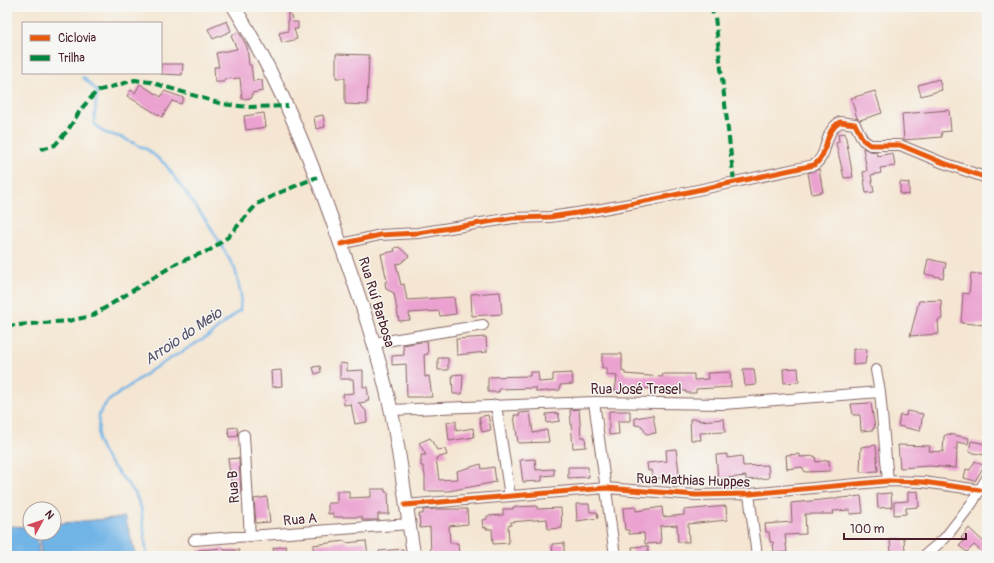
<svg xmlns="http://www.w3.org/2000/svg" width="994" height="563" font-family="Pangolin,sans-serif">
  <style>
    .water { fill: #71b4e6; stroke: #5e6a88 }
    .lines { fill: none; stroke-linecap: round; stroke-linejoin: round }
    .stream { stroke: #71b4e6; stroke-width: 2.5 }
    .building { fill: #eba2d0 }
    .minor-casing { stroke: #866565; stroke-width: 12 }
    .major-casing { stroke: #866565; stroke-width: 15 }
    .minor { stroke: #fff; stroke-width: 10 }
    .major { stroke: #fff; stroke-width: 13 }
    .quiet { stroke: #00873e; stroke-width: 4; stroke-dasharray: 8 4; stroke-linecap: butt }
    .cycleway-casing { stroke: #f6f6f2; stroke-width: 8 }
    .cycleway { stroke: #e8590c; stroke-width: 5 }
    .labels { text-anchor: middle; stroke-width: 3; stroke-linejoin: round; paint-order: stroke }
    .street-label { font-size: 14px; fill: #4a1f2b; stroke: #f6f6f2 }
    .water-label { font-size: 15px; font-style: italic; fill: #58536c; stroke: #f6f6f2 }
  </style>
  <rect width="100%" height="100%" fill="#f6f6f2"/>
  <filter id="ink" filterUnits="userSpaceOnUse"><feTurbulence type="fractalNoise" baseFrequency=".025" numOctaves="2"/><feDisplacementMap in="SourceGraphic" scale="8" xChannelSelector="R" yChannelSelector="G"/><feConvolveMatrix kernelMatrix="1 2 1 2 8 2 1 2 1" color-interpolation-filters="sRGB"/></filter>
  <filter id="wash" filterUnits="userSpaceOnUse"><feTurbulence type="fractalNoise" baseFrequency=".012" numOctaves="4" result="noise"/><feDisplacementMap in="SourceGraphic" scale="16" xChannelSelector="R" yChannelSelector="G"/><feGaussianBlur stdDeviation="0.9" result="paint"/><feColorMatrix in="noise" values="0 0 0 0 0 0 0 0 0 0 0 0 0 0 0 0 0 1.4 0 .05"/><feComposite in="paint" operator="in"/></filter>
  <g filter="url(#wash)">
    <rect width="100%" height="100%" fill="#f4e6d2"/>
    <!-- water -->
    <path class="water" d="M125 517 136 556H41L40 533H54V524Z
      M8 526 30 527V533H37L39 556H11L8 543Z"/>
    <g class="lines">
      <!-- stream -->
      <path class="stream" d="M83 77 97 91 94 123 103 132 123 138 148 150 165 164 210 226 235 269 241 295 240 310 210 335 153 369 107 402 99 414 98 441 107 459 135 493 141 508 147 556"/>
    </g>
    <g id="blocks">
      <!-- building -->
      <path class="building" d="M288 13H290L293 22H298V29H294L297 39 282 43 279 33 288 31Z
        M227 21 231 31 213 39 208 29Z
        M239 32 247 47 249 65H251L253 81 262 80 263 91 252 93V98L242 99 240 78 224 79V82H215L214 67H219L216 53 237 49 231 36Z
        M336 54 369 55 367 105 345 104V78H336Z
        M161 64H183L182 75 161 74Z
        M939 79 942 90 921 96 918 85Z
        M140 84 161 97 164 91 184 98 181 104 172 101 162 117 127 96 131 90 135 93Z
        M875 91 882 113 860 120 857 118 851 98Z
        M949 110 951 131 941 132 942 137 904 140 902 114Z
        M264 113 266 127 246 130 244 116Z
        M323 115 325 127 316 129 314 117Z
        M845 133 853 177 844 178 836 143 839 142 838 134Z
        M863 148 870 151 876 152 877 156 893 153 895 166 880 168 881 173 871 175 874 192 866 193 863 172 867 171Z
        M819 169 823 192 812 194 808 173Z
        M900 182 909 183V195L900 194Z
        M399 247 409 256 401 263 396 264 401 285 404 284 407 300 454 297 456 314 440 316 439 311 409 313 410 320 399 321 394 293 386 289 385 282 387 281 381 254 395 251 394 248Z
        M928 259 946 263 943 278 925 274Z
        M971 273 987 275V325L961 323 963 293 969 294Z
        M500 292 502 314 472 316 471 294Z
        M941 300 942 319 938 320 939 334 910 336 919 301Z
        M486 337 487 352 457 355 456 339Z
        M427 341 428 354 424 355 425 377 429 376 432 397H407L406 364 392 365V356L404 355 403 345Z
        M853 349H867L865 364 853 365Z
        M602 354H622V371L625 372V374L662 377 663 374H694V380L708 379 707 373 730 372 731 387 696 389V393H686V391L624 387V392L615 391 617 376 607 375V368H602Z
        M438 358H448V370H438Z
        M340 363 347 364V371L363 370V387H367L369 400H366V402L358 403 366 411 367 422 355 424 351 404 344 405 343 394 354 393 353 379H340Z
        M320 366 321 372 315 374 313 367Z
        M798 368 799 382 784 383 783 369Z
        M743 369H754L756 385 745 386Z
        M281 370 282 386 272 387 271 371Z
        M530 372H538L539 382 553 381V374L572 373 573 384 560 385V390L536 392V388L499 389V392H488V377L530 376Z
        M463 374 462 394H453L452 375Z
        M871 403 875 428H873V430L861 431 860 415H853L851 404Z
        M579 409 581 437H585L586 447 573 448 570 410Z
        M609 411H630V421H618L619 434 609 435Z
        M907 411 923 414 920 431 898 426 900 415 906 416Z
        M530 412 533 433 547 430 549 442 518 443 514 415H520L519 413Z
        M558 413 560 421 547 423 546 414Z
        M488 415 491 430 482 432 479 417Z
        M653 415 656 433 646 434 642 426 635 425V418Z
        M690 419H699V421L724 419 725 432 700 433 701 440H691Z
        M456 421V431L473 428 474 437 449 441 447 422Z
        M237 427 238 436 229 437 228 428Z
        M948 434 969 438 968 444 957 442V450L954 449 957 451 956 468 929 466 900 468 898 445 930 446 929 451 943 452 944 436Z
        M430 438 437 450 445 449 447 455 436 458 439 480 458 479 457 471 481 464 482 469 494 467 496 482 449 491H425V475L423 466H421V455H426L419 443Z
        M971 441 986 444 984 455 969 452Z
        M876 445 878 471 860 472 861 447Z
        M676 449 680 480 669 482V477L652 479 651 470 648 471 647 463 667 461 666 450Z
        M727 454V458L742 456 743 466 768 465 769 478 746 480V476L718 479 716 455Z
        M800 454V457L815 456 816 462 829 460 830 471 805 472 802 467 787 469 786 455Z
        M239 458 241 493 233 494 228 459Z
        M535 459 536 470 554 469V475L542 476V481L523 482 520 460Z
        M975 461 984 466 975 481 964 478 966 469 970 470Z
        M568 467H588L589 477 568 478Z
        M371 489H385V492H388L389 514H378V520H362V517H333V513L328 514V503H337V491H349V498L371 497Z
        M918 491 919 507 906 508V514L894 515V502L908 501V492Z
        M891 493 892 507 878 508 877 494Z
        M861 496 863 513 850 514V510L833 511 834 514H805L806 534 785 535 787 552 774 553 773 542H770L769 532H766L765 524 792 522 791 503Z
        M267 497 270 522 256 523 254 499Z
        M576 504H589L590 512H597L598 518 577 521Z
        M537 506V509L561 508 562 528 548 529 547 519 511 522V525L508 526 509 543 493 544 492 529H486V527L483 528 482 520 487 519V516L503 515V509H513V507Z
        M726 506 727 520 688 524 689 542H678L677 525 660 526 661 543 645 544 644 533 629 534V530H625L623 508 636 507V511L662 507 663 517 684 515V510Z
        M438 509H467L468 524 449 526 450 543H458L459 556H431L430 527 420 528 419 514H423V510Z
        M969 528 987 545V556L974 545 967 552 959 546 964 541 961 538Z
        M904 538 905 552 891 553 890 539Z
        M345 541 346 543 366 541 368 556H314L313 545Z
        M564 543V556H553L552 544Z
        M286 546 288 556H274L273 548Z
        M648 546V556H633L632 547Z
        M224 548V550H239V556H198V550Z
        M403 549V556H379V551Z"/>
    </g>
  </g>
  <g filter="url(#ink)">
    <use href="#blocks" fill-opacity="0" stroke="#866565" stroke-width="1"/>
    <g class="lines">
      <!-- minor casing -->
      <g class="minor-casing">
        <path id="minor" d="M341 244 380 235 418 233 513 218 550 217 597 210 651 200 814 165C830 154 822 133 840 122L855 124 863 140 870 145H900L941 162 987 178
          M374 343 483 325
          M876 370 880 392 888 481
          M594 402 615 556
          M496 405 510 496
          M391 410 594 402 724 404 880 392
          M244 435 250 537
          M749 494 757 556
          M405 505 606 488 696 495 749 494 888 481 923 482 980 490
          M194 540 409 524
          M924 556 945 538 972 503 987 478"/>
      </g>
      <!-- major casing -->
      <g class="major-casing">
        <path id="major" d="M234 7C279 79 309 154 337 234 358 292 378 350 391 410 401 458 406 508 414 556"/>
      </g>
      <!-- minor -->
      <use href="#minor" class="minor"/>
      <!-- major -->
      <use href="#major" class="major"/>
      <!-- quiet -->
      <path class="quiet" d="M710 7 715 17 734 182
        M41 149 55 145 68 130 81 109 97 91 135 80 150 82 222 104 249 107 288 106
        M7 326 68 321 92 316 177 263 210 250 228 237 257 204 281 192 317 177"/>
      <!-- cycleway casing -->
      <g class="cycleway-casing">
        <path id="cycleway" d="M341 244 380 235 418 233 513 218 550 217 597 210 651 200 814 165C830 154 822 133 840 122L855 124 863 140 870 145H900L941 162 987 178
          M405 505 606 488 696 495 749 494 888 481 923 482 980 490"/>
      </g>
      <!-- cycleway -->
      <use href="#cycleway" class="cycleway"/>
    </g>
  </g>
  <g class="labels">
    <!-- street labels -->
    <g class="street-label">
      <text transform="translate(377 302) rotate(73)" y="5">Rua Ruí Barbosa</text>
      <text x="636" y="394">Rua José Trasel</text>
      <text transform="translate(693 480) rotate(2)" y="5">Rua Mathias Huppes</text>
      <text transform="translate(233 487) rotate(-94)" y="5">Rua B</text>
      <text transform="translate(300 519) rotate(-5)" y="5">Rua A</text>
    </g>
    <!-- water labels -->
    <g class="water-label">
      <text transform="translate(183 336) rotate(-34)" y="5">Arroio do Meio</text>
    </g>
  </g>
  <!-- margin -->
  <rect width="994" height="563" fill="none" stroke="#f6f6f2" stroke-width="24"/>
  <!-- legend -->
  <rect x="22" y="22" width="140" height="52" fill="#f6f6f2" stroke="#b1a0a2"/>
  <rect x="30" y="35" width="20" height="6" fill="#e8590c" stroke="#b1a0a2"/>
  <text x="58" y="42" font-size="12" fill="#4a1f2b">Ciclovia</text>
  <rect x="30" y="55" width="20" height="6" fill="#00873e" stroke="#b1a0a2"/>
  <text x="58" y="62" font-size="12" fill="#4a1f2b">Trilha</text>
  <!-- north arrow -->
  <g transform="translate(42 521) rotate(50)"><circle r="19" fill="#f6f6f2" stroke="#b1a0a2"/>
  <path d="M0-3L7 15L0 10L-7 15Z" fill="#d1495b"/>
  <text y="-6" font-size="11" font-weight="bold" text-anchor="middle" fill="#4a1f2b">N</text>
  </g>
  <!-- scale -->
  <path d="M844 533v6h122v-6" fill="none" stroke="#4a1f2b" stroke-width="2"/>
  <text x="850" y="533" font-size="12" fill="#4a1f2b" stroke="#f6f6f2" stroke-width="3" paint-order="stroke">100 m</text>
</svg>
